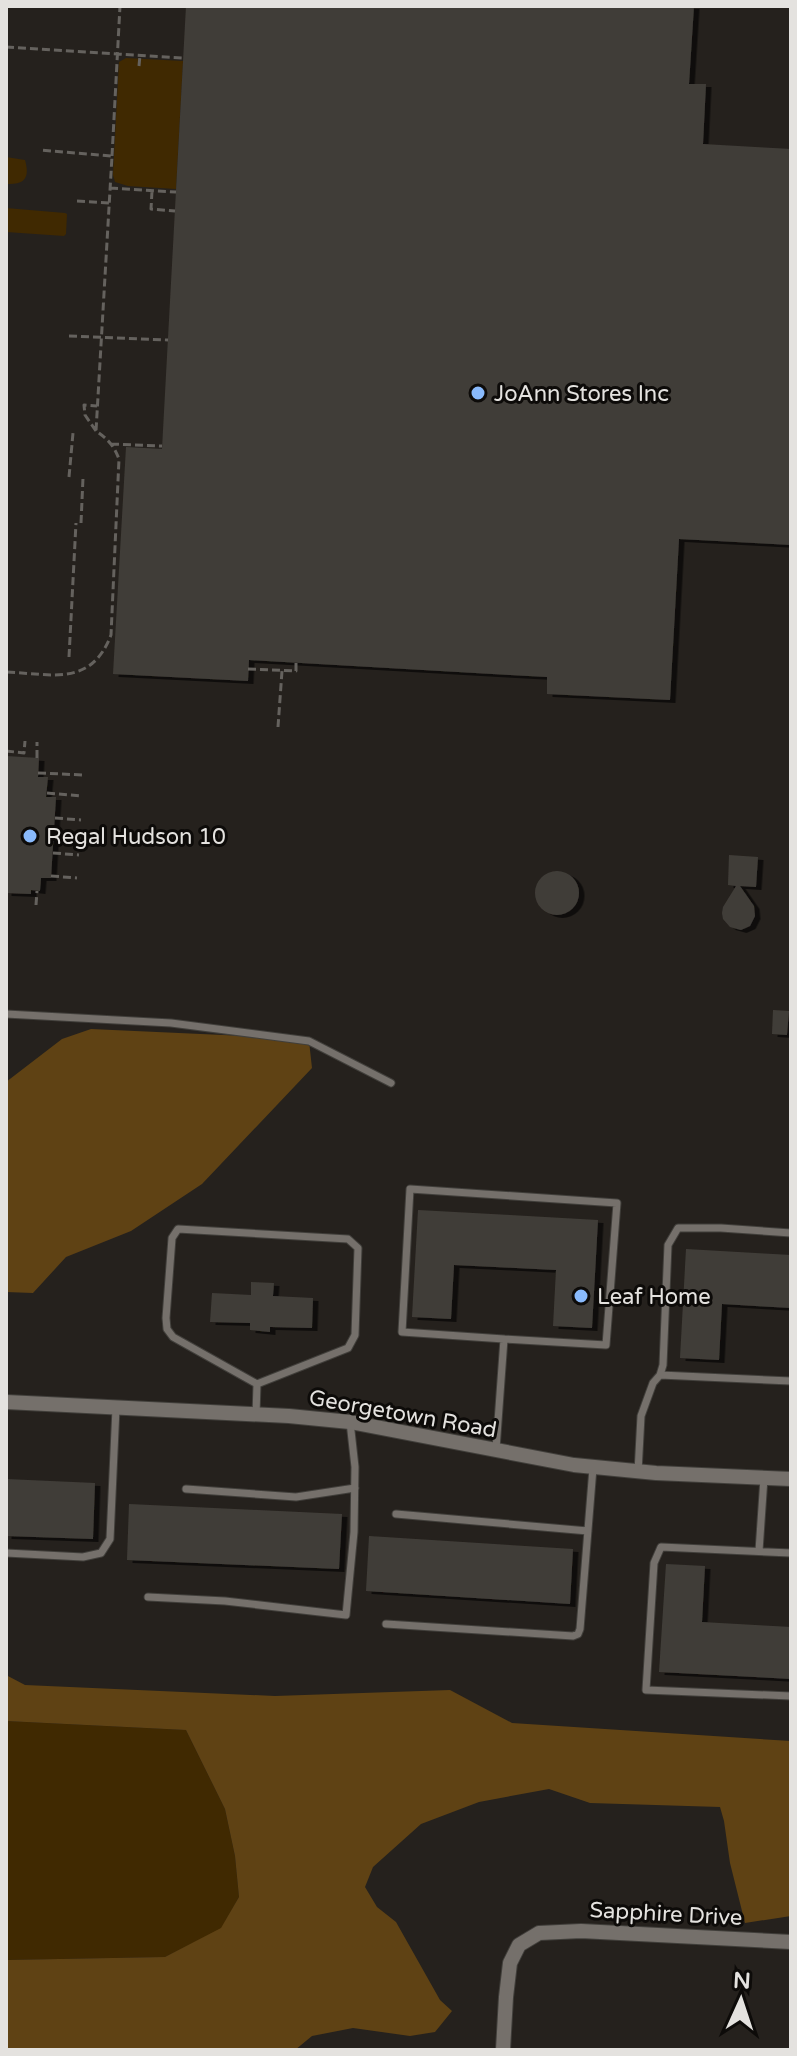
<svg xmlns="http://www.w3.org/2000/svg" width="797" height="2056" font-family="'Varela Round',sans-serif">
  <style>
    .green { fill: #402901 }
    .forest { fill: #5f4214 }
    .building { fill: #403d38; filter: url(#shadow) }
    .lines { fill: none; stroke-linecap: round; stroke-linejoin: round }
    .lane-casing { stroke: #413f3b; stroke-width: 9 }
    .street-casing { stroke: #413f3b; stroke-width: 16 }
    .path { stroke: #65625e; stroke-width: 3; stroke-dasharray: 8 4; stroke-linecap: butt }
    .lane { stroke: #75706b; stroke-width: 7 }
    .street { stroke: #75706b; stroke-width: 14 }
    .poi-dot { fill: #89bafc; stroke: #0d0b09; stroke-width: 3 }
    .labels { text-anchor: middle; stroke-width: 6; stroke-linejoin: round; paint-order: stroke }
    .poi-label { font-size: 22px; fill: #e4e2df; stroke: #0d0b09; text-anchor: start }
    .street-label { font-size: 22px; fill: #e4e2df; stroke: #0d0b09 }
  </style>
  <defs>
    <filter id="shadow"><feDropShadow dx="5.5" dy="3" stdDeviation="0" flood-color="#0009"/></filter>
  </defs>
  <rect width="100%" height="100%" fill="#25211d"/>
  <!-- green -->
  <path class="green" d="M126 58 183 61 176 189 128 186 115 182 113 175 119 62Z
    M6 157 25 160C30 178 25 185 6 184Z
    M6 208 65 213 67 214 66 234 64 236 6 232Z
    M6 1721 186 1730 225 1809 235 1856 239 1897 221 1929 165 1957 6 1960Z"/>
  <!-- forest -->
  <path class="forest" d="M91 1029 288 1038 309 1041 312 1068 202 1184 131 1231 66 1257 33 1293 6 1292V1082L62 1039Z
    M6 1675 25 1685 275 1696 450 1690 512 1723 791 1741V1916L745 1923 730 1863 724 1821 720 1807 590 1803 549 1789 479 1802 421 1824 373 1867 365 1887 377 1907 396 1922 440 2000 452 2011 435 2032 410 2036 353 2028 312 2036 295 2050H6V1960L165 1957 221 1928 239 1897 235 1856 225 1809 186 1730 6 1721Z"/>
  <!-- building -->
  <path class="building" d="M186 6H694L689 84H706L703 144 791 149V545L679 539 670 700 547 694V677L249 660 248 681 113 674 126 447 162 449Z
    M6 756 39 758 38 777H48L46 797H56L51 878H41L40 891 31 890V894L6 893Z
    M729 855 758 857 756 887 740 886 754 906 755 916 750 926 741 930 730 927 723 919 722 913 723 907 736 886 728 885Z
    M535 893a22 22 0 1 1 44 0a22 22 0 1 1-44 0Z
    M773 1010 789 1011 787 1035 772 1034Z
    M418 1210 598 1220 592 1328 553 1326 556 1270 454 1265 451 1319 412 1317Z
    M686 1249 791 1255V1308L722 1304 719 1360 680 1358Z
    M251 1282 274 1283 273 1296 313 1298 312 1328 270 1327V1332L250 1330V1323L210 1322 212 1293 251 1295Z
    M6 1479 95 1483 93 1539 6 1536Z
    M129 1504 342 1514 339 1569 127 1560Z
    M369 1536 573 1549 570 1604 366 1591Z
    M666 1564 705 1566 702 1622 791 1627V1679L659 1672Z"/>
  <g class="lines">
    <!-- lane casing -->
    <g class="lane-casing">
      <path id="lane" d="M6 1014 171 1023 309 1041 391 1083
        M660 1375 791 1381
        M256 1415 257 1384 173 1337 167 1329 166 1318 172 1238 178 1229 348 1239 358 1248 355 1335 348 1348 257 1384
        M496 1449 504 1339 402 1332 410 1189 617 1203 606 1345 504 1339
        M638 1472 641 1416 653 1383 660 1375 663 1365 668 1245 678 1228H721L791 1233
        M186 1489 296 1497 355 1488
        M396 1514 588 1531
        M759 1551 764 1478
        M6 1553 83 1557 101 1553 110 1539 116 1408
        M791 1553 661 1547 654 1563 646 1690 791 1696
        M148 1597 225 1601 346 1615 354 1532 355 1467 350 1422
        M386 1624 573 1636 578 1634 580 1629 593 1468"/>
    </g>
    <!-- street casing -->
    <g class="street-casing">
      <path id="street" d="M6 1402 289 1416 350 1422 574 1465 656 1473 791 1479
        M503 2050 506 1997 510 1963 519 1945 539 1933 581 1931 791 1942"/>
    </g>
    <!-- path -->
    <path class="path" d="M6 47 183 58
      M139 66 140 55
      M112 156 120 6
      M110 188 176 192
      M152 191 151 209 175 211
      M77 201 109 203
      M69 336 168 340
      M96 431 85 415 84 405 97 406
      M111 444 162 446
      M69 477 73 433
      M81 523 83 478
      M69 657 76 523
      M248 669 296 671V663
      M7 672C52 674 91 687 111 635L119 459C114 446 108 439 96 431L112 156 40 150
      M278 727 282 671
      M6 751 24 753 25 741
      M37 758V742
      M38 773 84 775
      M47 793 82 796
      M55 818 81 820
      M53 853 79 855
      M51 876 77 878
      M36 905 37 891"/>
    <!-- lane -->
    <use href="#lane" class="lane"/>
    <!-- street -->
    <use href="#street" class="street"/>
  </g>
  <!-- markers -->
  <g class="poi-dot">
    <circle cx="478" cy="393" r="8"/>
    <circle cx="30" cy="836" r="8"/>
    <circle cx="581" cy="1296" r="8"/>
  </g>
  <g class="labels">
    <!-- poi labels -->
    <g class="poi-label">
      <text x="494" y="401">JoAnn Stores Inc</text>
      <text x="46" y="844">Regal Hudson 10</text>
      <text x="597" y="1304">Leaf Home</text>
    </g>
    <!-- street labels -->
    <g class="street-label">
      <text transform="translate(403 1413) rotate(10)" y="8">Georgetown Road</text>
      <text transform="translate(666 1913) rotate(3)" y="8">Sapphire Drive</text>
    </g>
  </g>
  <!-- border -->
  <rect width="797" height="2056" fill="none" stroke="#e4e2df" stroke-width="16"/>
  <!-- north arrow -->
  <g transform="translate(741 2000) rotate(3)" stroke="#0d0b09" stroke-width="6" paint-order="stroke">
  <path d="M0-6L14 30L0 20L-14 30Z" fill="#e4e2df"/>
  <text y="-12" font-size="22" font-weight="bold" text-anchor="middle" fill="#e4e2df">N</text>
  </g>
</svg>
